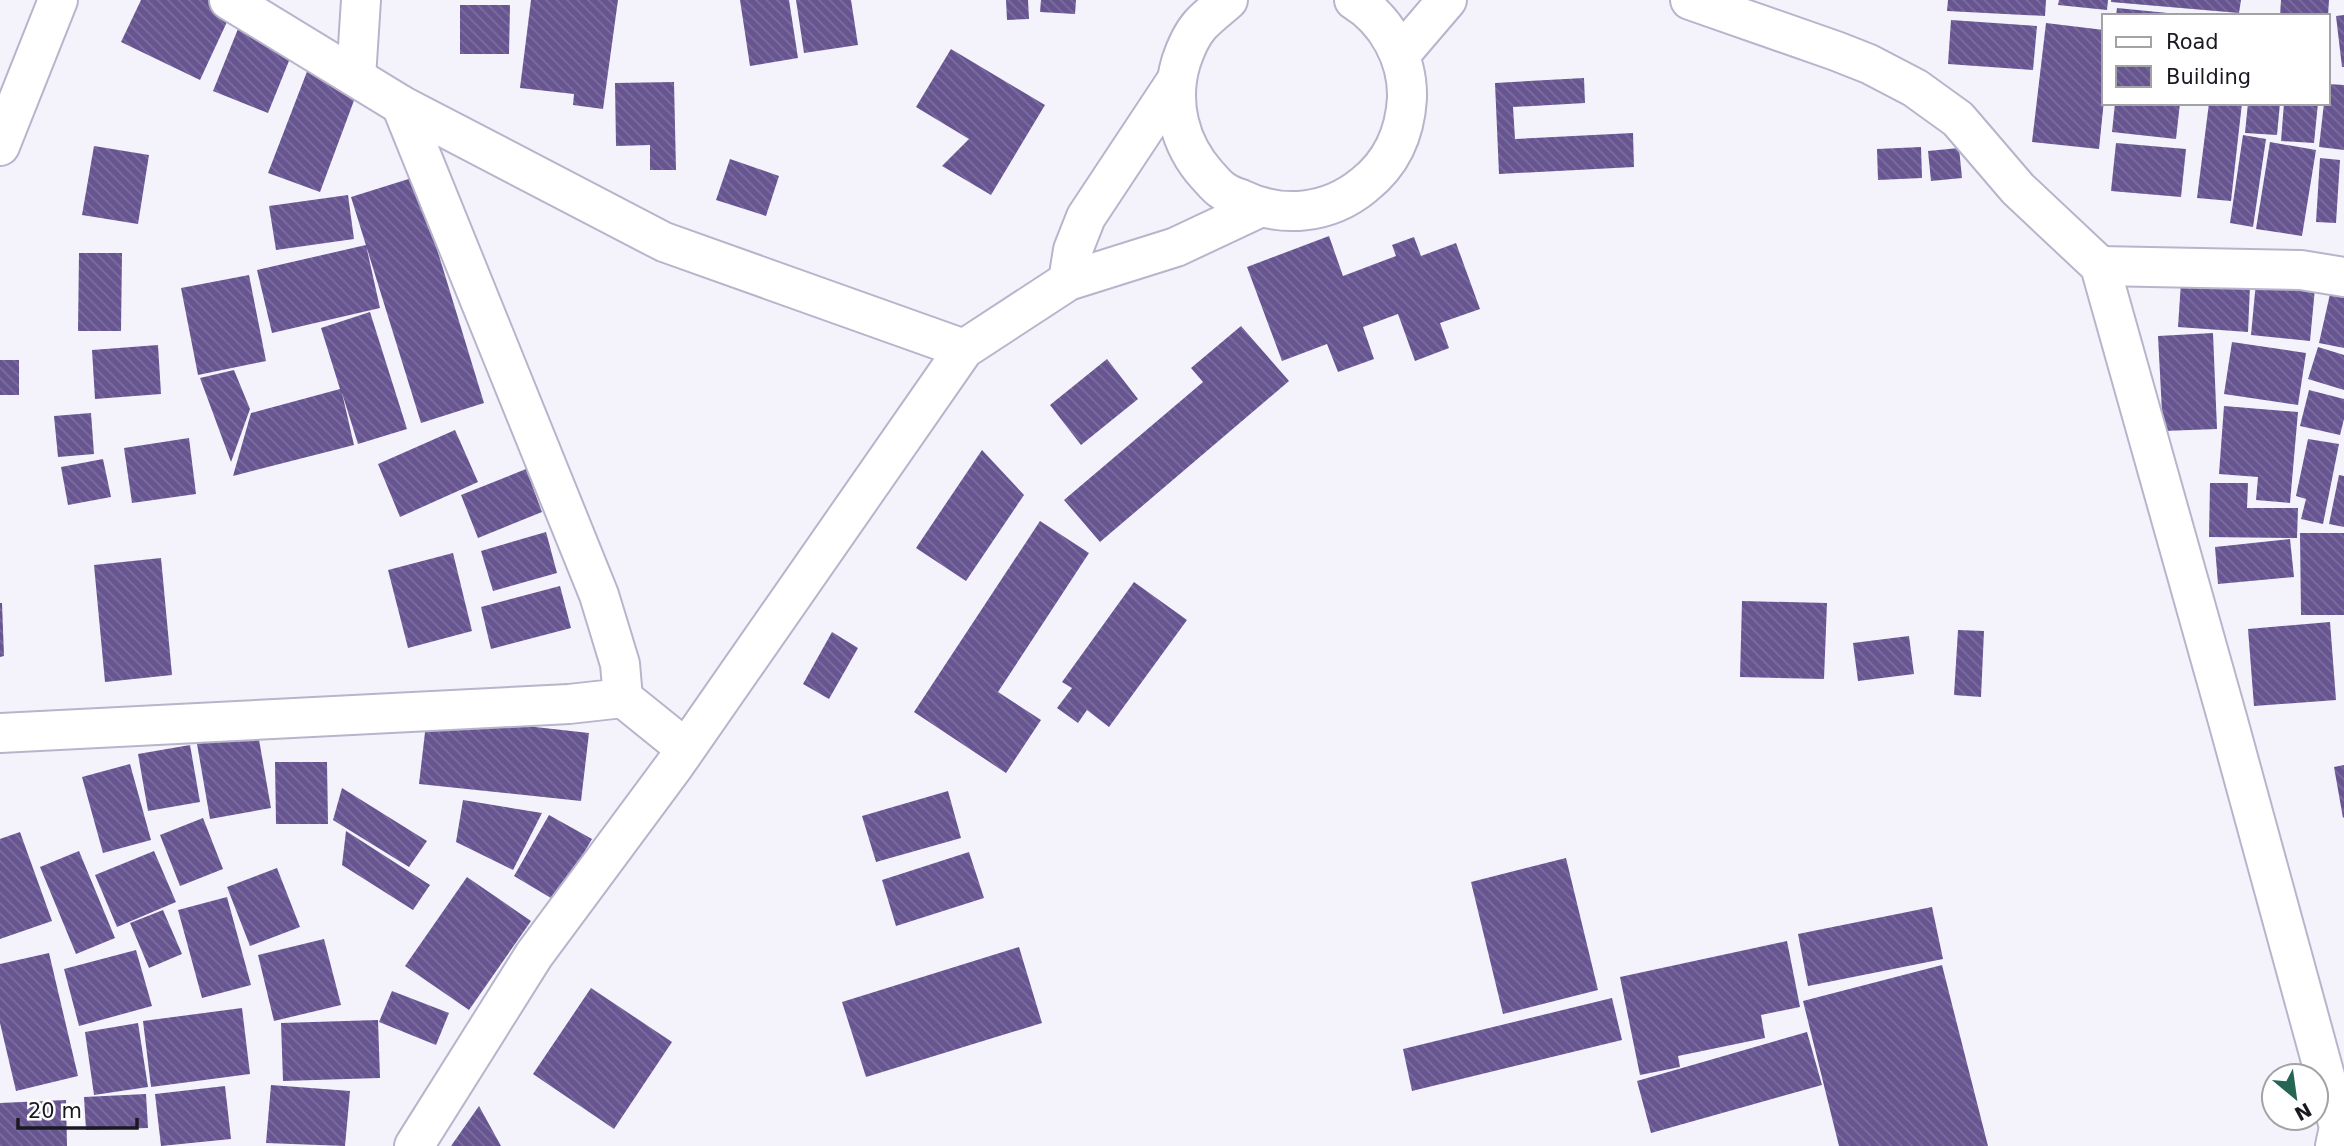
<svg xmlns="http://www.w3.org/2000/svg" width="2344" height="1146" font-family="'DejaVu Sans',sans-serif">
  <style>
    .building { fill: url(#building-back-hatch) }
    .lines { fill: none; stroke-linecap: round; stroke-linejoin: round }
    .minor-casing { stroke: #b7b4cb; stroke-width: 42 }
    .tertiary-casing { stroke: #b7b4cb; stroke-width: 42 }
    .secondary-casing { stroke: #b7b4cb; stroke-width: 42 }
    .minor { stroke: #fff; stroke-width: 38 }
    .tertiary { stroke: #fff; stroke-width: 38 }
    .secondary { stroke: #fff; stroke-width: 38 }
  </style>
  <defs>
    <pattern id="building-back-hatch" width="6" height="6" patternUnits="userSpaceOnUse" patternTransform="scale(1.75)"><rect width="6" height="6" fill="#675592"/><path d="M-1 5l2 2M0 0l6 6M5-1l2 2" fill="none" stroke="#7c6e9c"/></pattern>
  </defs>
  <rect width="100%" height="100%" fill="#f4f3fc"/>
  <!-- building -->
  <path class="building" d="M141 0H213L233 9 200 80 121 42Z
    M531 0H618L603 109 573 105 574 94 520 88Z
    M740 0H789L798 58 750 66Z
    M796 0H851L858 45 804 53Z
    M1006 0H1028L1029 19 1007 20Z
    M1041 0H1076L1075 14 1040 12Z
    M1948 0H2046L2045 16 1947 11Z
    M2059 0H2108L2107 10 2058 5Z
    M2111 0H2241L2239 13 2111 2Z
    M2281 0H2329L2328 16H2280Z
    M460 5H510L509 54H460Z
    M2117 8 2178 14V16H2116Z
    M2344 15V67H2342L2336 16Z
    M1951 20 2037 26 2033 70 1948 64Z
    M2046 23 2104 30V100L2099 149 2032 142Z
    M240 24 295 46 268 113 213 91Z
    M951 49 1045 105 991 195 942 166 969 139 916 107Z
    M308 69 359 87 320 192 268 173Z
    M1584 78 1585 103 1513 107 1515 139 1633 133 1634 167 1499 174 1495 83Z
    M674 82 676 170H650V145L616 146 615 83Z
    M2328 84 2344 85V150L2319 147 2324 103H2328Z
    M2115 103H2180L2176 139 2112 132Z
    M2209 103H2242L2231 201 2197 198Z
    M2248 103H2280L2277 135 2245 133Z
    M2284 103H2318L2314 143 2281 141Z
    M2243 135 2266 139 2253 227 2230 223Z
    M2270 142 2316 150 2302 236 2256 229Z
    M2116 143 2186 149 2181 197 2111 191Z
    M94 146 149 155 138 224 82 215Z
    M1921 147 1922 178 1878 180 1877 149Z
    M1959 148 1962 178 1931 181 1928 151Z
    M2320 158 2340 160 2336 223 2316 222Z
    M730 159 779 176 766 216 716 200Z
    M415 177 484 403 421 423 351 197Z
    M348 195 354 239 276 250 269 206Z
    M1329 236 1343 276 1396 256 1392 245 1414 237 1421 256 1456 243 1480 309 1440 323 1449 348 1415 361 1398 314 1363 327 1374 359 1338 372 1327 344 1282 361 1247 267Z
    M366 245 380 308 272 333 257 270Z
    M79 253H122L121 331H78Z
    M249 275 266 361 198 375 181 288Z
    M2181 282 2250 286 2248 332 2178 327Z
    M2256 282 2315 288 2310 341 2251 335Z
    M2330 294 2344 297V348L2319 343Z
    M370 312 407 429 358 444 342 393 354 445 233 476 251 413 340 389 321 328Z
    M1241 326 1289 381 1100 542 1064 500 1203 382 1191 368Z
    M2213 333 2217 429 2163 431 2158 336Z
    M2232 342 2306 353 2298 405 2224 394Z
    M158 345 161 394 95 399 92 350Z
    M2318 347 2344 355V390L2308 379Z
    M1107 359 1138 399 1081 445 1050 405Z
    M0 360H19V395H0Z
    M234 370 250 409 231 462 200 378Z
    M2309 390 2344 399V419L2340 435 2300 426Z
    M2224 406 2298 412 2290 503 2256 500 2258 477 2219 474Z
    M91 413 94 454 58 457 54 416Z
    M455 430 478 482 400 517 378 464Z
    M189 438 196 494 132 503 124 448Z
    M2308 439 2339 444 2323 524 2301 519 2306 499 2296 496Z
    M982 450 1024 495 966 581 916 548Z
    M103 459 111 497 68 505 61 467Z
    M526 469 542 512 478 538 461 495Z
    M2339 475 2344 476V527L2329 524Z
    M2210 483H2248L2247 508H2298L2297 538 2209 537Z
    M1040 521 1089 553 998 692 1041 720 1006 773 914 712Z
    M546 532 557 573 493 591 481 551Z
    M2300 533H2344V615H2301Z
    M2290 539 2294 577 2218 584 2215 547Z
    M453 553 472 631 408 648 388 570Z
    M161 558 172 675 105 682 94 565Z
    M1134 582 1187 620 1109 727 1087 710 1078 723 1057 708 1072 688 1062 682Z
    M560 586 571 628 491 649 481 607Z
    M1742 601 1827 603 1824 679 1740 677Z
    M0 603H2L4 656 0 657Z
    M2330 622 2336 700 2254 706 2248 629Z
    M1958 630 1984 631 1981 697 1954 695Z
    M832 632 858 648 829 699 803 684Z
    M1909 636 1914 674 1858 681 1853 643Z
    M427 715 589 733 581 801 419 784Z
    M258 734 271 808 210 819 197 744Z
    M190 745 200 802 148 811 138 754Z
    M275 762H327L328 824H276Z
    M130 764 151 840 103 853 82 777Z
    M2344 765V817L2343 818 2334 767Z
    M342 788 427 841 409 867 333 820Z
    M948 791 961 838 876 862 862 816Z
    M463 800 542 813 513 870 456 842Z
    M549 815 592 839 556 901 514 876Z
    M203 818 223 869 180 886 160 835Z
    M346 831 430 885 413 910 342 865Z
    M20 832 52 921 0 939V839Z
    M79 851 115 938 76 954 40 867Z
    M154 851 176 902 117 927 95 875Z
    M969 852 984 898 896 926 882 880Z
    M1566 858 1598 990 1503 1014 1471 882Z
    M277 868 300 927 250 946 227 887Z
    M467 877 531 921 469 1010 405 966Z
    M227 897 251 985 202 998 178 910Z
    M1932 907 1943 959 1808 986 1798 934Z
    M163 910 182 954 149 968 130 923Z
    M324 939 341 1005 274 1021 258 955Z
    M1787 941 1800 1007 1761 1015 1765 1038 1678 1056 1680 1067 1640 1075 1620 977Z
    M1019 947 1042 1023 866 1077 842 1002Z
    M136 950 152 1006 79 1026 64 969Z
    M49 953 78 1076 16 1091 0 1023V964Z
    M1942 965 1988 1146H1839L1803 1001Z
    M591 988 672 1042 614 1129 533 1074Z
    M392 991 449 1013 436 1045 379 1022Z
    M1612 998 1622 1040 1412 1091 1403 1049Z
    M242 1008 250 1074 151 1087 143 1021Z
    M378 1020 380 1078 283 1081 281 1023Z
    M138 1023 148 1087 94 1095 85 1032Z
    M1807 1032 1822 1085 1651 1133 1637 1081Z
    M271 1085 350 1091 345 1146 266 1143Z
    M225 1086 231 1139 161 1146 155 1094Z
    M146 1094 148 1128 86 1130 84 1097Z
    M66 1100 67 1146H0V1103Z
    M479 1106 501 1146H451Z"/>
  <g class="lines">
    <!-- minor casing -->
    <g class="minor-casing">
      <path id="minor" d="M356 77 361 0
        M401 105 599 595 620 664 623 698
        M0 146 58 0
        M2100 266 2301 270 2344 277
        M0 733 569 704 623 698 685 748"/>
    </g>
    <!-- tertiary casing -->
    <g class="tertiary-casing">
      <path id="tertiary" d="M229 0 401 105 664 242 964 349
        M1068 281 1073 250 1086 217 1176 81
        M414 1146 534 955 674 766 964 349 1068 281 1176 247 1259 208"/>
    </g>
    <!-- secondary casing -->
    <g class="secondary-casing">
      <path id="secondary" d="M1228 0C1219 8 1208 16 1200 25 1192 34 1185 50 1181 62 1169 102 1179 144 1207 175 1212 180 1216 186 1222 190 1227 194 1235 197 1241 199 1282 219 1329 214 1364 185 1392 163 1405 133 1407 98 1408 59 1387 20 1354 0
        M1690 0 1836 51 1869 64 1915 88 1958 119 2018 189 2100 266 2228 721 2339 1127 2335 1146
        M1400 55 1447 0"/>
    </g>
    <!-- minor -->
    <use href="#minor" class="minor"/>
    <!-- tertiary -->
    <use href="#tertiary" class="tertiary"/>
    <!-- secondary -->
    <use href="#secondary" class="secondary"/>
  </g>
  <!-- legend -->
  <rect x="2102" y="14" width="228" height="91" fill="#ffffff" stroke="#a3a3a6" stroke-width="2"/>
  <rect x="2116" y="37" width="35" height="10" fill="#ffffff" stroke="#a3a3a6" stroke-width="2"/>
  <text x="2166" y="49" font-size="21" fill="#1a1921">Road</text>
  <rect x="2116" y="66" width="35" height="21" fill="url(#building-back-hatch)" stroke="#a3a3a6" stroke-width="2"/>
  <text x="2166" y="84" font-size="21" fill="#1a1921">Building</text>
  <!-- north arrow -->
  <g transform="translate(2295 1097) rotate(151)"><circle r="33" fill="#ffffff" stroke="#a3a3a6" stroke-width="2"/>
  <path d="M0-5L12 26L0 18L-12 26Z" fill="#256554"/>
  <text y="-10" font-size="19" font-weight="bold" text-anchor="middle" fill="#1a1921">N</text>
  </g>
  <!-- scale -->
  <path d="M18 1118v10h119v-10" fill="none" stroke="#1a1921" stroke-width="3.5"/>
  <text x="28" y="1118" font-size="21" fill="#1a1921" stroke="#ffffff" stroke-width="5" paint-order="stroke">20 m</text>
</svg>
